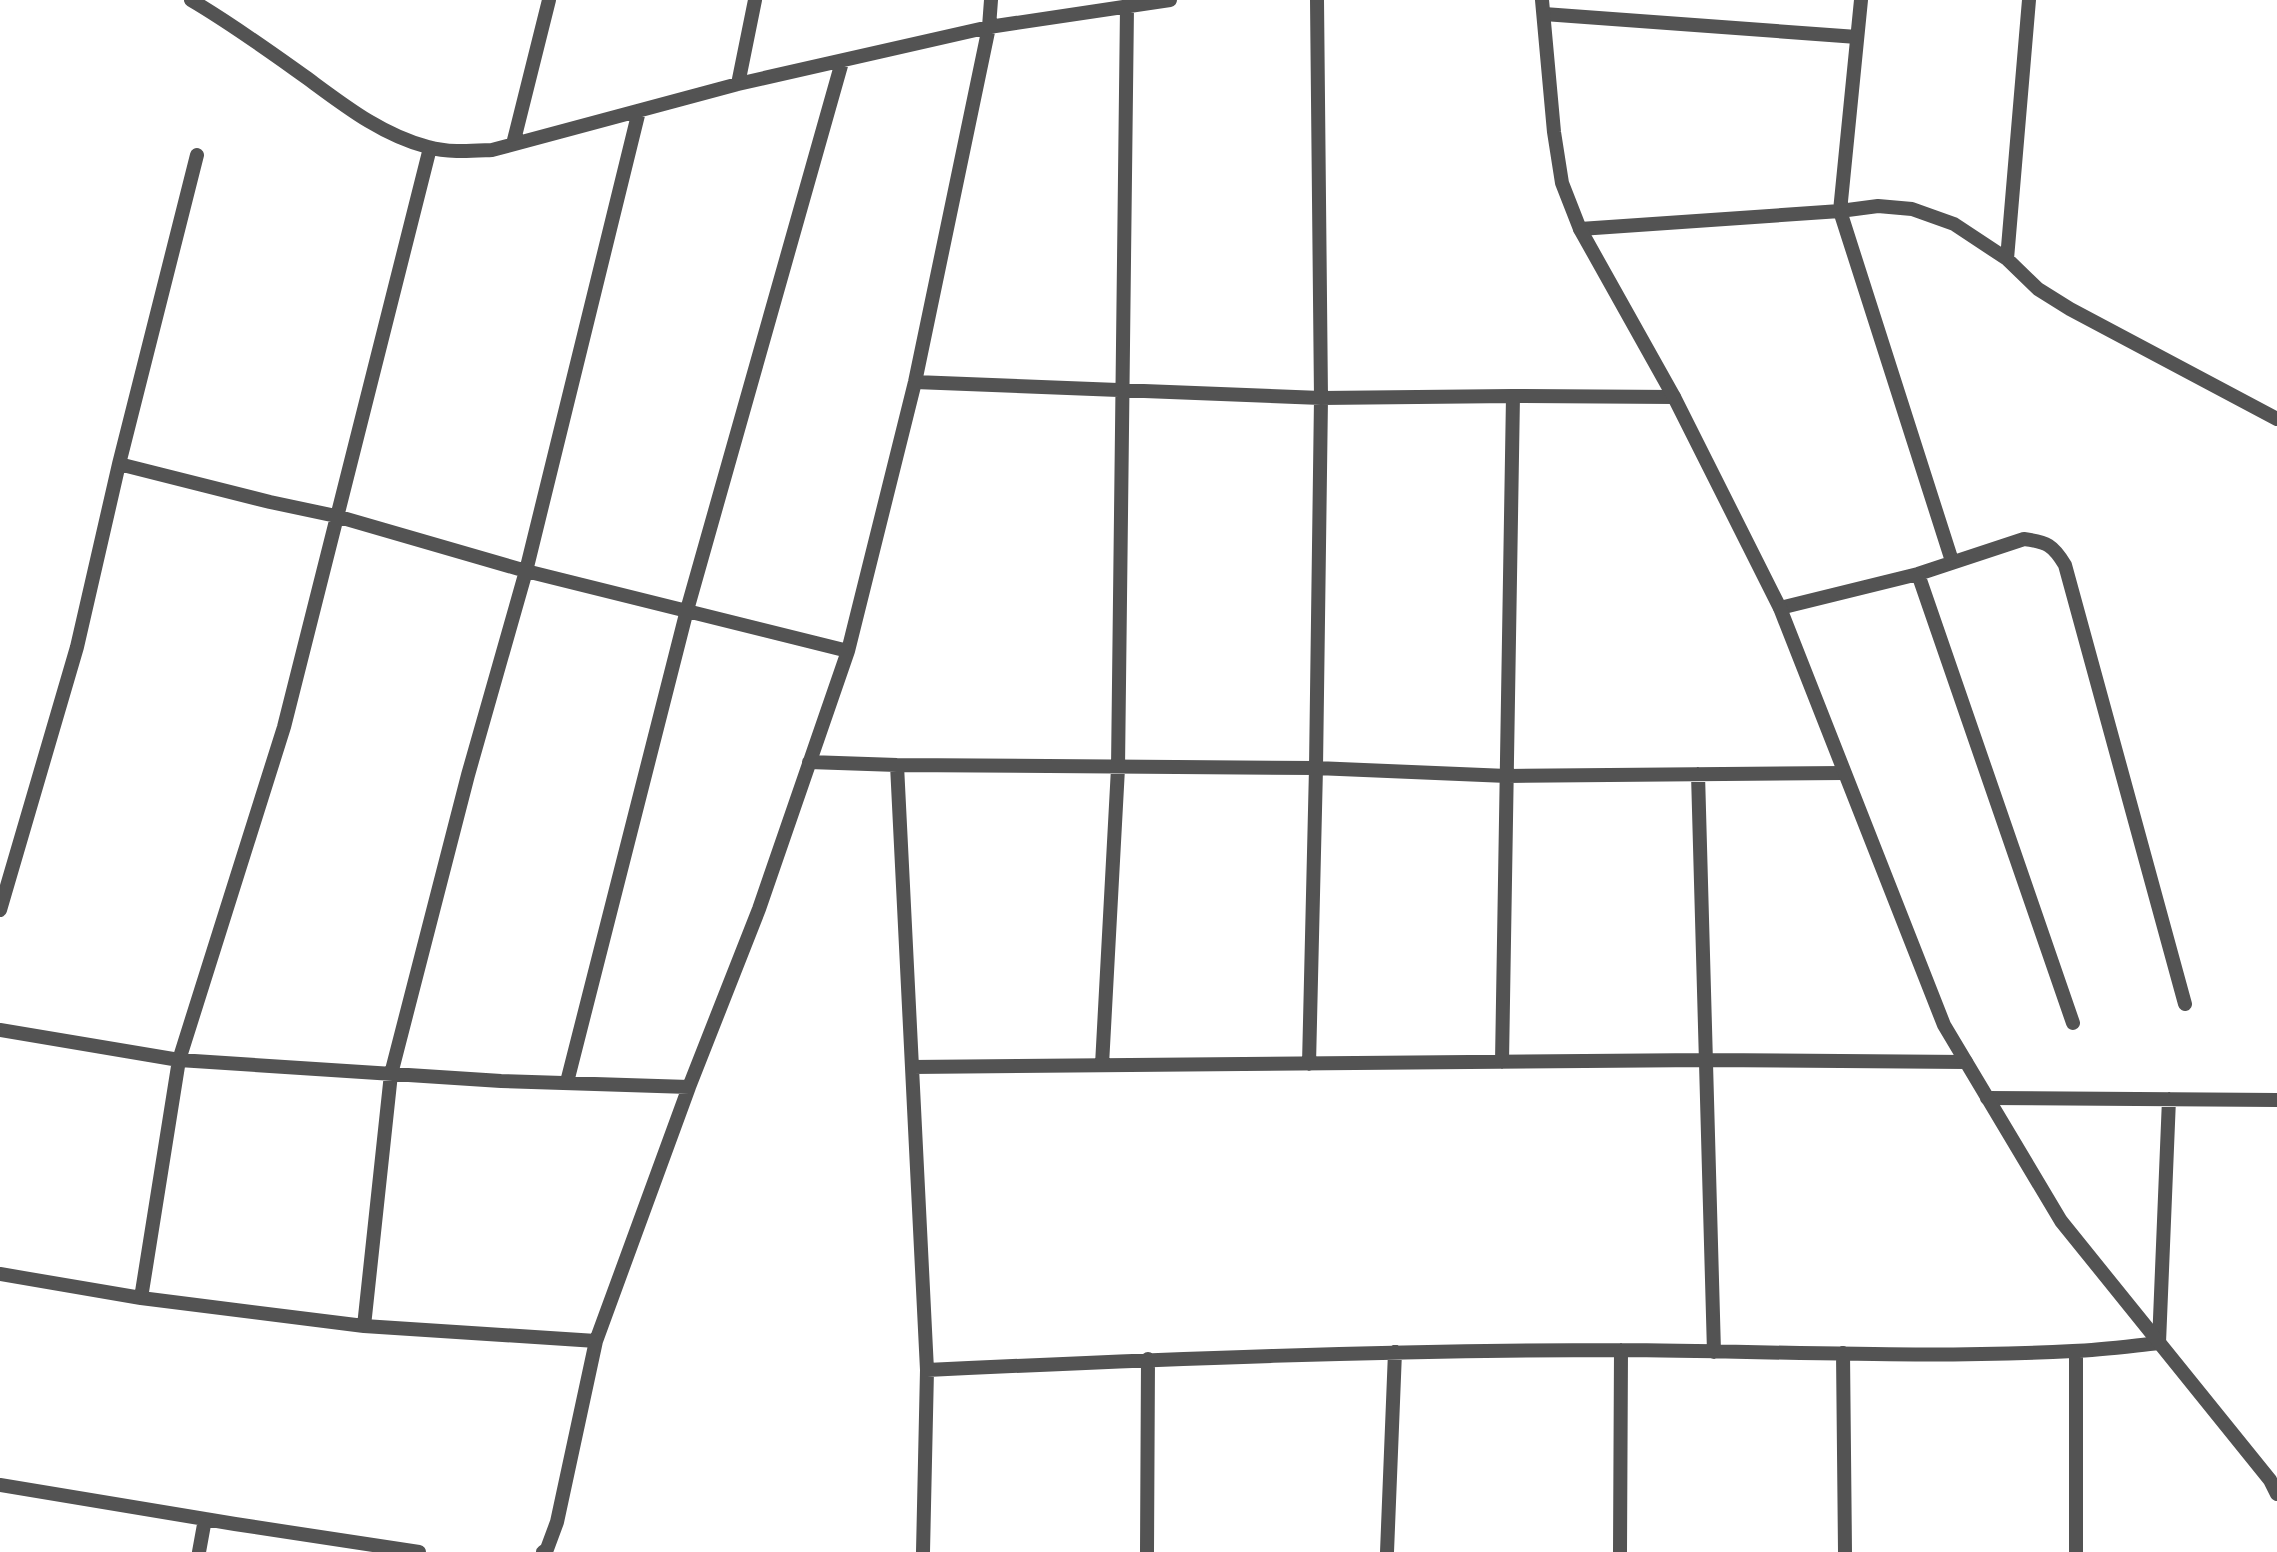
<svg xmlns="http://www.w3.org/2000/svg" width="2277" height="1552" font-family="Jost,sans-serif">
  <style>
    .lines { fill: none; stroke-linecap: round; stroke-linejoin: round }
    .minor { stroke: #535353; stroke-width: 14 }
    .tertiary { stroke: #535353; stroke-width: 14 }
  </style>
  <rect width="100%" height="100%" fill="#fff"/>
  <g class="lines">
    <!-- minor -->
    <path class="minor" d="M191 0C232 24 269 51 307 78 345 106 382 135 428 147 449 153 471 151 492 150L738 84 989 27 1170 0
      M1861 0 1840 211 1952 561
      M1544 14 1857 37
      M738 84 755 0
      M513 144 549 0
      M1580 229 1840 211 1878 206 1912 209 1954 224 2007 259 2038 289 2070 309 2277 419
      M2007 259 2029 0
      M915 382 1321 398 1513 396 1674 397
      M119 464 197 155
      M1918 574 2073 1023
      M1780 608 1918 574 2024 539C2047 542 2053 545 2065 565L2185 1004
      M809 762 897 765 1316 768 1507 776 1844 773
      M897 765 927 1370 923 1552
      M1698 774 1714 1352
      M0 910 77 647 119 464 270 502 336 516 526 571 848 651
      M0 1030 179 1060 501 1081 689 1087
      M1502 1062 1513 396
      M1309 1064 1316 768 1321 398 1317 0
      M1102 1065 1118 768 1127 7
      M912 1067 1706 1060 1966 1062
      M567 1082 687 610 842 62
      M1987 1098 2277 1100
      M0 1274 141 1298 364 1326 596 1341
      M141 1298 179 1060 284 727 430 148
      M364 1326 391 1074 468 775 526 571 639 111
      M2076 1351V1552
      M1843 1353 1845 1552
      M927 1370C1158 1359 1389 1350 1621 1350 1771 1351 1922 1359 2073 1351 2101 1350 2130 1346 2159 1343L2169 1099
      M0 1485 235 1524 419 1552
      M199 1552 205 1519
      M543 1552 547 1549 557 1522 596 1341 689 1087 759 909 848 651 915 382 989 27 991 0
      M1147 1552 1148 1359
      M1387 1552 1395 1352
      M1620 1552 1621 1350"/>
    <!-- tertiary -->
    <path class="tertiary" d="M1542 0 1554 132 1562 183 1580 229 1674 397 1780 608 1944 1025 2061 1221 2270 1480 2277 1494"/>
  </g>
</svg>
